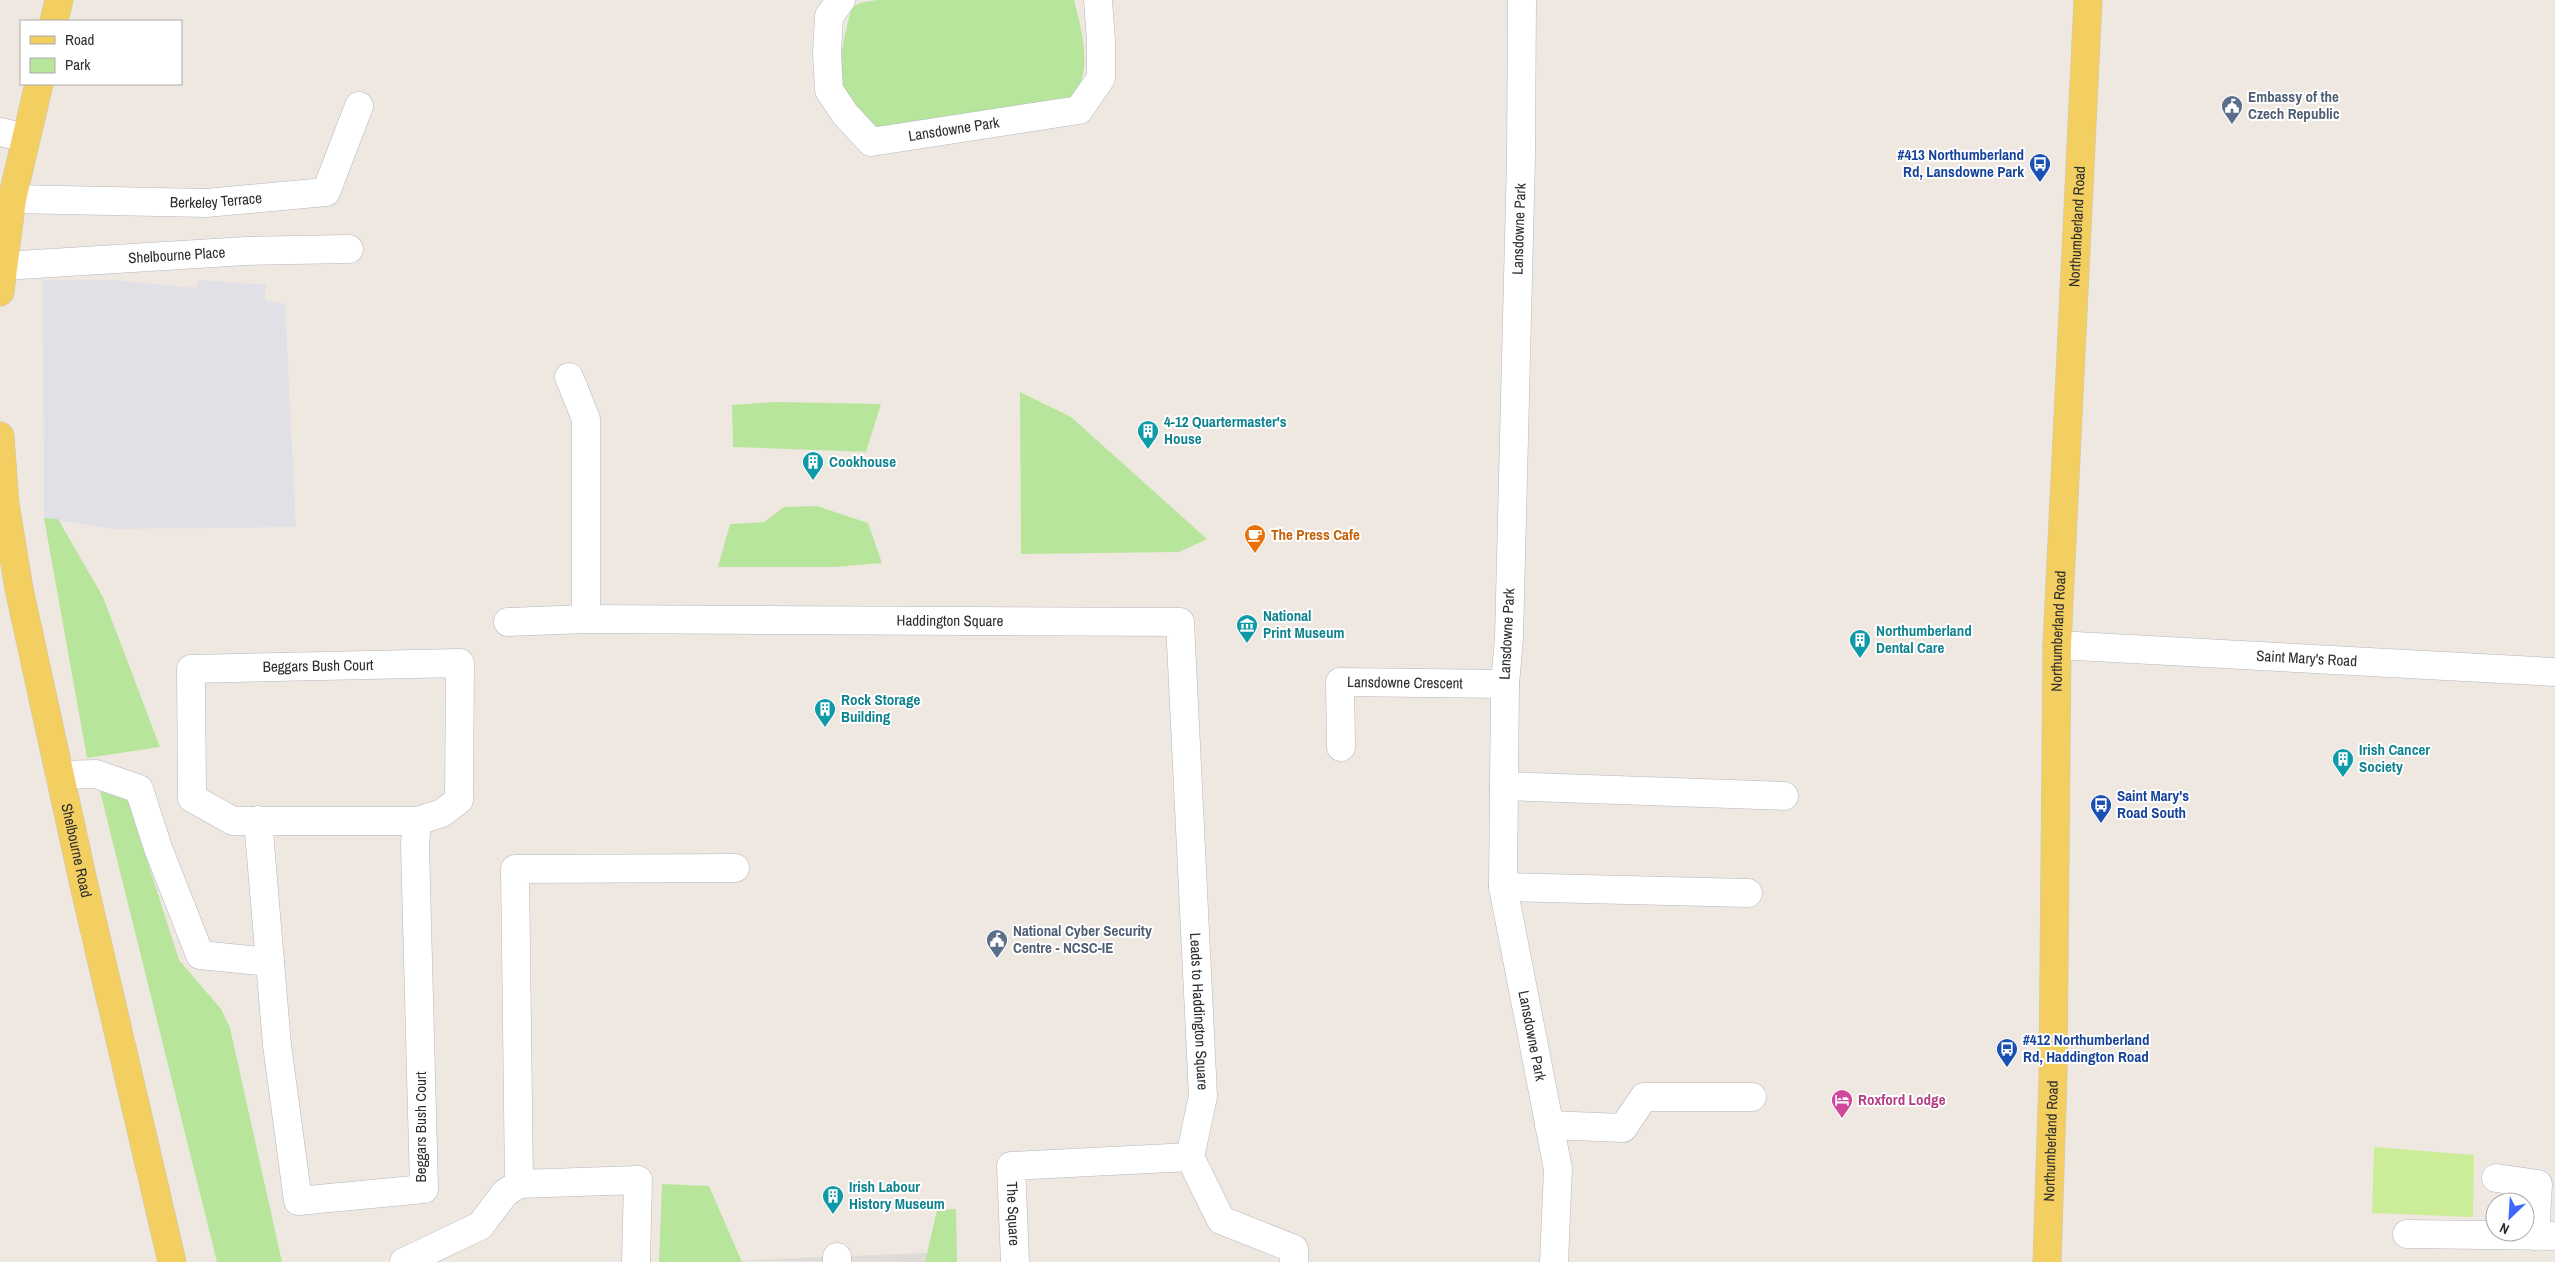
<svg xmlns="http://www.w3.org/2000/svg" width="2555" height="1262" font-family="'Archivo Narrow',sans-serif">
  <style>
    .industrial { fill: #e2e0e7 }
    .green { fill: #b7e59c }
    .pitch { fill: #cbed98 }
    .plaza { fill: #dfdbd7 }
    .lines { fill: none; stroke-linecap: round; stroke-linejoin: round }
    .minor-casing { stroke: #b3b6c1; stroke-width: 29 }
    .major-casing { stroke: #c8c8c8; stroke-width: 29 }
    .minor { stroke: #fff; stroke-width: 28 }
    .major { stroke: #f3ce60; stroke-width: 28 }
    .labels { text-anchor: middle; stroke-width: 4; stroke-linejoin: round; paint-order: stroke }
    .service-label { font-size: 15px; font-weight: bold; fill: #4e5e75; stroke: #fff; text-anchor: start }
    .street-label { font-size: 15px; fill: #2d2d2d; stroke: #fff }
    .transit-label { font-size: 15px; font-weight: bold; fill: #164399; stroke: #fff; text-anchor: start }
    .culture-label { font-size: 15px; font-weight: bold; fill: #0d838f; stroke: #fff; text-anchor: start }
    .food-label { font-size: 15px; font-weight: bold; fill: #c56008; stroke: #fff; text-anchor: start }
    .hotel-label { font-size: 15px; font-weight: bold; fill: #b23c85; stroke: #fff; text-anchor: start }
  </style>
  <rect width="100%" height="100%" fill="#efe8e0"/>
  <!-- industrial -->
  <path class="industrial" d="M43 280H112L196 288 199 280 266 285 265 300 285 304 296 527 114 529 44 518Z"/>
  <!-- green -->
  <path class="green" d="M877 0H1074C1083 37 1093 67 1072 102L880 131C866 118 851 105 842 87 835 72 847 24 852 7L860 3Z
    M1020 392 1071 417 1207 539 1179 552 1021 554Z
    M777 402 881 404 866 452H871L733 447 732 405Z
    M817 506 868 523 882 563 834 567H718L730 524 764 522 784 507Z
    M44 518 58 519 103 597 160 747 87 758Z
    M100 791 128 800 179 960 221 1009 230 1028 282 1262H217Z
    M662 1184 709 1186 742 1262H659Z
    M956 1209 957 1262H925L937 1210Z"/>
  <!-- pitch -->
  <path class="pitch" d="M2374 1147 2474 1155 2473 1217 2372 1213Z"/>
  <!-- plaza -->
  <path class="plaza" d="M927 1253 925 1262 741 1261 752 1260Z"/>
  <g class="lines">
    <!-- minor casing -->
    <g class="minor-casing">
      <g id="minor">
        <path id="s1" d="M841 0 829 16 827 53 829 90 845 114 871 142 1079 110 1101 78V41L1098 0"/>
        <path id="s2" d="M1522 0 1521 158 1509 638 1505 684 1503 887 1558 1169 1554 1262"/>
        <path d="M0 132 26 138"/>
        <path id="s3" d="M12 199 206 203 326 192 359 106"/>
        <path id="s4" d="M3 266 246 251 349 249"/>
        <path d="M569 377 586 419V619"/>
        <path id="s5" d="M508 622 586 619 1180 622 1203 1096 1190 1157 1011 1166 1015 1262"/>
        <path id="s6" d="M2057 645 2555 672"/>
        <path d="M460 663 459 800 442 813 417 821H233L192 798 191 669Z"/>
        <path id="s7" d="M1341 747 1340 682 1505 684"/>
        <path d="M59 775 96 774 139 789 158 848 200 955 270 962"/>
        <path d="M1504 786 1784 796"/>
        <path d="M258 820 277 1045 298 1201 424 1189 415 845 417 821"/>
        <path d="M1503 887 1748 893"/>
        <path d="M1549 1125 1623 1128 1644 1097H1752"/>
        <path d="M1190 1157 1221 1220 1294 1249V1262"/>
        <path d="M2496 1178 2538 1184 2535 1236"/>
        <path d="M2407 1234 2555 1236"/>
        <path d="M837 1257V1262"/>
        <path d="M404 1262 480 1226 505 1193 519 1184"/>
        <path d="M636 1262 638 1180 519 1184 515 869 735 868"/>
      </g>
    </g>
    <!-- major casing -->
    <g class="major-casing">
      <g id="major">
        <path d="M54 21 59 0"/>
        <path d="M0 292 12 199 39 84"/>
        <path id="s8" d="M0 436 5 504 19 589 83 881 172 1262"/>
        <path id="s9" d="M2047 1262 2053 1076 2057 645 2088 0"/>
      </g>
    </g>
    <!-- minor -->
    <use href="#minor" class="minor"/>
    <!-- major -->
    <use href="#major" class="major"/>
  </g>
  <!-- icons -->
  <defs>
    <g id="civic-pin" transform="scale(1.125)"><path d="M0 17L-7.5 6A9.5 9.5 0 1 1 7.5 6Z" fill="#5c6f8a" stroke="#fff"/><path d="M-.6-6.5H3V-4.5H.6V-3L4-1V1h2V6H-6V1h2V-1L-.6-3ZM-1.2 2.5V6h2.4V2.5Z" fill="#fff"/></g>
    <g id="bus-pin" transform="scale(1.125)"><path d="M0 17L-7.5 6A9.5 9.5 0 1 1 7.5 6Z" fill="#1a4fb4" stroke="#fff"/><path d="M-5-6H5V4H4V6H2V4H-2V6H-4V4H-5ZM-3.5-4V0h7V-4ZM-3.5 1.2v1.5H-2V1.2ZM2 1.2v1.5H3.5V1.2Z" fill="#fff"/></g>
    <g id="building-pin" transform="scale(1.125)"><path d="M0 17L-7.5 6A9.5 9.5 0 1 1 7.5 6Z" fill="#0f9aa8" stroke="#fff"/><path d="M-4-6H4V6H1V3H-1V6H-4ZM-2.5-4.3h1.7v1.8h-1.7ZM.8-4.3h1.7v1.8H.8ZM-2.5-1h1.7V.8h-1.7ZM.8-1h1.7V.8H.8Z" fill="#fff"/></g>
    <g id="cafe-pin" transform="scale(1.125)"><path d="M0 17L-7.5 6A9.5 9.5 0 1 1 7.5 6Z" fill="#e8710a" stroke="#fff"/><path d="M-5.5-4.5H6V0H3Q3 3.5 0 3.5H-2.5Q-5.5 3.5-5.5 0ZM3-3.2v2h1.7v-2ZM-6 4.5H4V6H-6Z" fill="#fff"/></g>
    <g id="museum-pin" transform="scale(1.125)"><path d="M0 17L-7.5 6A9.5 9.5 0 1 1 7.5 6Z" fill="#0f9aa8" stroke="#fff"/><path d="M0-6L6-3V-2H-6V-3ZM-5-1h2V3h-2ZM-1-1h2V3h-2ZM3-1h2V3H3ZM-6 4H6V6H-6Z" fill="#fff"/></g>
    <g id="hotel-pin" transform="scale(1.125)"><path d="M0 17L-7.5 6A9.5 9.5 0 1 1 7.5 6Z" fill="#d1479c" stroke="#fff"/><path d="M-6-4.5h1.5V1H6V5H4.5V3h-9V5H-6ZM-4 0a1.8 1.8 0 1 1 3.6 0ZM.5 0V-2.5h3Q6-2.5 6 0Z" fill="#fff"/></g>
  </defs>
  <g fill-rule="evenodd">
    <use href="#civic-pin" x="2232" y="106"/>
    <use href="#bus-pin" x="2040" y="164"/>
    <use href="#building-pin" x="1148" y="431"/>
    <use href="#building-pin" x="813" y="462"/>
    <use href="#cafe-pin" x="1255" y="535"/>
    <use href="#museum-pin" x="1247" y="625"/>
    <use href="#building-pin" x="1860" y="640"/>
    <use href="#building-pin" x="825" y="709"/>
    <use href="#building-pin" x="2343" y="759"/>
    <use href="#bus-pin" x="2101" y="805"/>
    <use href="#civic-pin" x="997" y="940"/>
    <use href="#bus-pin" x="2007" y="1049"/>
    <use href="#hotel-pin" x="1842" y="1100"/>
    <use href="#building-pin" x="833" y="1196"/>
  </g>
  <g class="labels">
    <!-- service labels -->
    <g class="service-label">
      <text x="2248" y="102">Embassy of the<tspan x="2248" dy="17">Czech Republic</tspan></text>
      <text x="1013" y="936">National Cyber Security<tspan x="1013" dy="17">Centre - NCSC-IE</tspan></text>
    </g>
    <!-- street labels -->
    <g class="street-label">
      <text dy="5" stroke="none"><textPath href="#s1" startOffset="245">Lansdowne Park</textPath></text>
      <text dy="5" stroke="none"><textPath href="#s3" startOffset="204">Berkeley Terrace</textPath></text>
      <text dy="5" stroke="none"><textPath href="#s9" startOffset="1036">Northumberland Road</textPath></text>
      <text transform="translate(1519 229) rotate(-88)" y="5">Lansdowne Park</text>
      <text dy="5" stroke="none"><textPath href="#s4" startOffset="174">Shelbourne Place</textPath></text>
      <text dy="5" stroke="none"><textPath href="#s5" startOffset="442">Haddington Square</textPath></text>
      <text dy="5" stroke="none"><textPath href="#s9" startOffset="631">Northumberland Road</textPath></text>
      <text transform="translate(1507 634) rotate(-87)" y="5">Lansdowne Park</text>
      <text dy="5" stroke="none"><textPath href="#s6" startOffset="250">Saint Mary's Road</textPath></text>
      <text transform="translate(318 666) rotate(-1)" y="5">Beggars Bush Court</text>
      <text dy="5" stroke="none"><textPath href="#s7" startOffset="130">Lansdowne Crescent</textPath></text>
      <text dy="5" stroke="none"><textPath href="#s8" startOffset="422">Shelbourne Road</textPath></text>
      <text dy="5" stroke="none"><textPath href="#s5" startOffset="1062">Leads to Haddington Square</textPath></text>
      <text dy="5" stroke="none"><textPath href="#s2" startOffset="1039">Lansdowne Park</textPath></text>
      <text transform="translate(421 1127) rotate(-90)" y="5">Beggars Bush Court</text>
      <text dy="5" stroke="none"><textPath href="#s9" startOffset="121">Northumberland Road</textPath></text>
      <text dy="5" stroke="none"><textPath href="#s5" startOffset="1436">The Square</textPath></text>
    </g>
    <!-- transit labels -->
    <g class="transit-label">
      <text x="2024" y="160" text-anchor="end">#413 Northumberland<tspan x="2024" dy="17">Rd, Lansdowne Park</tspan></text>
      <text x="2117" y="801">Saint Mary's<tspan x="2117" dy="17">Road South</tspan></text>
      <text x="2023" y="1045">#412 Northumberland<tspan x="2023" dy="17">Rd, Haddington Road</tspan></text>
    </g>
    <!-- culture labels -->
    <g class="culture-label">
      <text x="1164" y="427">4-12 Quartermaster's<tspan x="1164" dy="17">House</tspan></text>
      <text x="829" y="467">Cookhouse</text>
      <text x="1263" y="621">National<tspan x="1263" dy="17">Print Museum</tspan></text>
      <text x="1876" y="636">Northumberland<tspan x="1876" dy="17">Dental Care</tspan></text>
      <text x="841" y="705">Rock Storage<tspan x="841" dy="17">Building</tspan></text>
      <text x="2359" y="755">Irish Cancer<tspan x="2359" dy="17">Society</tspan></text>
      <text x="849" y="1192">Irish Labour<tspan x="849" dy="17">History Museum</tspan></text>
    </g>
    <!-- food labels -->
    <g class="food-label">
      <text x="1271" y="540">The Press Cafe</text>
    </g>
    <!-- hotel labels -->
    <g class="hotel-label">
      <text x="1858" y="1105">Roxford Lodge</text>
    </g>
  </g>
  <!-- legend -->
  <rect x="20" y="20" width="162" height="65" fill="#ffffff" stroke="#ababab"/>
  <rect x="30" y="36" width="25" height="8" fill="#f3ce60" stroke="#ababab"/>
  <text x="65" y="45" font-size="15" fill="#2d2d2d">Road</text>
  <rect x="30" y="58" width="25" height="15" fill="#b7e59c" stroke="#ababab"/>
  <text x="65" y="70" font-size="15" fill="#2d2d2d">Park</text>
  <!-- north arrow -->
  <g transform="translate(2510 1217) rotate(205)"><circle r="24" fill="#ffffff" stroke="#ababab"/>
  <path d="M0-4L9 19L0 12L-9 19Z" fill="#3f66fd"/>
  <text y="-8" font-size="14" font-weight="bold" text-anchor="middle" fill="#2d2d2d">N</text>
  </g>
</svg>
